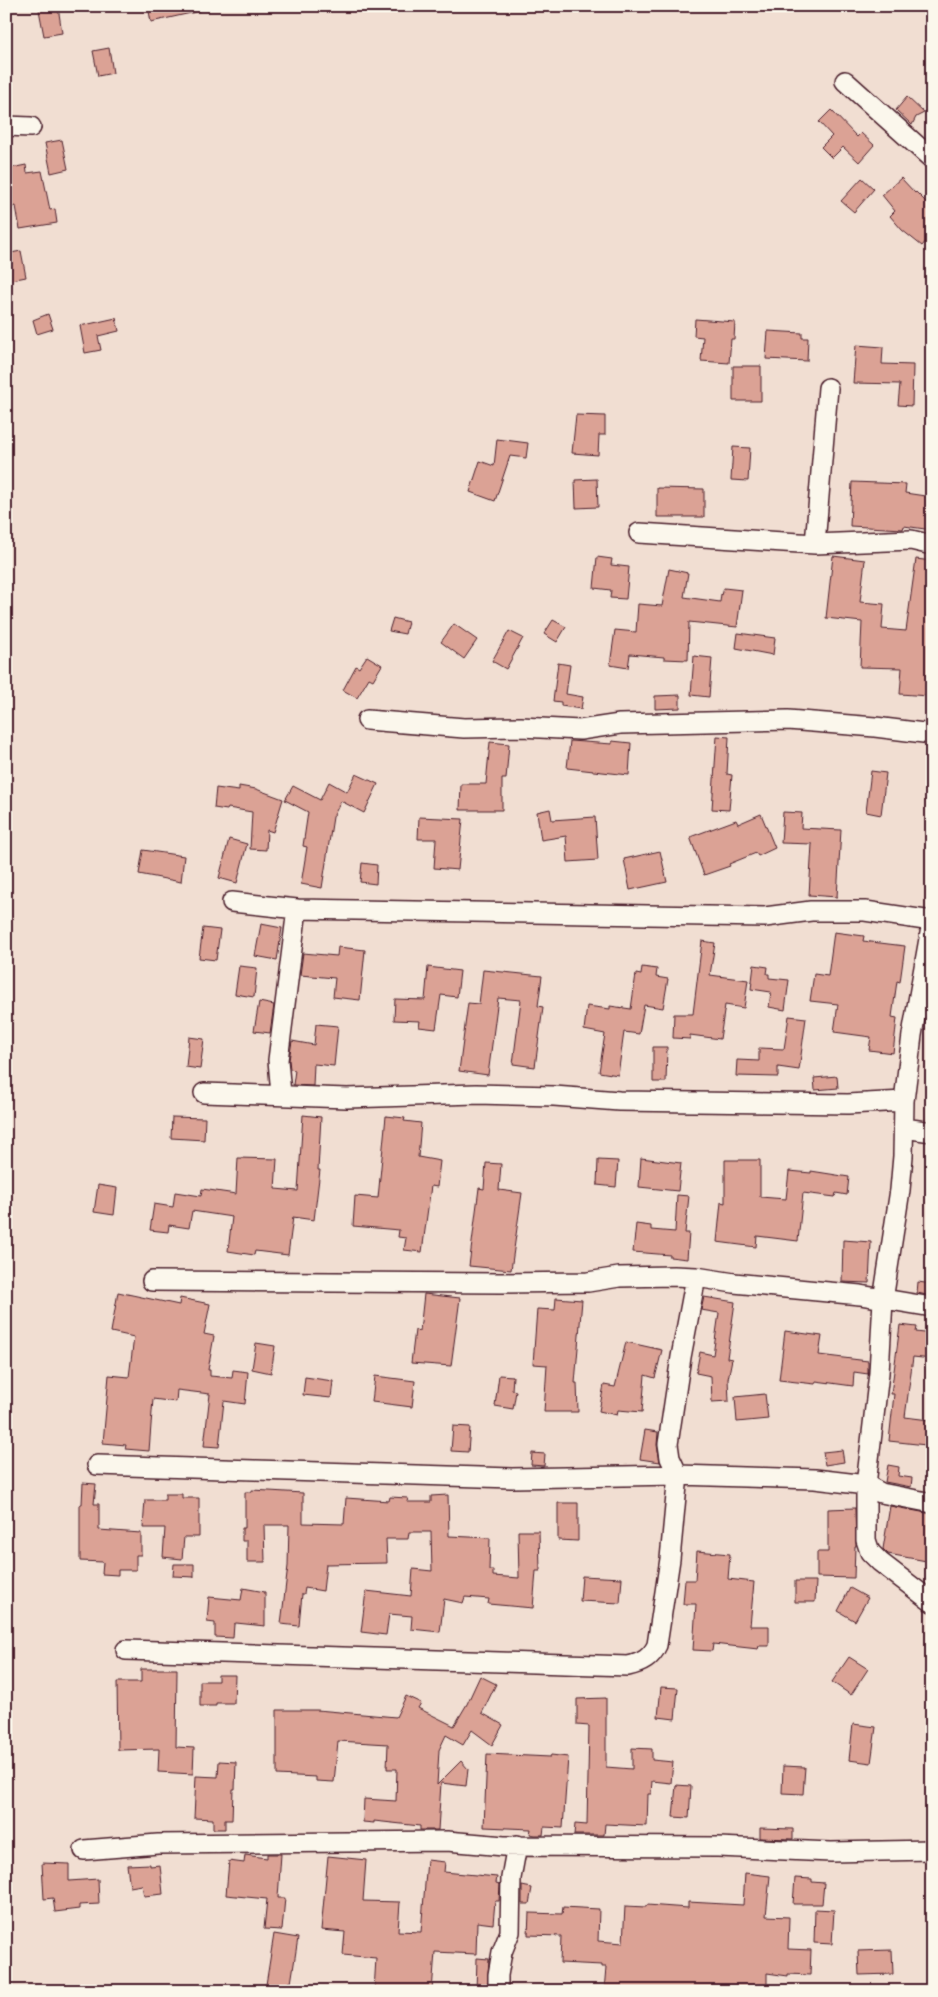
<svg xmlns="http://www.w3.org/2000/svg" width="938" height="1997" font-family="Mali,sans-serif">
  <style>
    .building { fill: #dba295; stroke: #4a1f2b }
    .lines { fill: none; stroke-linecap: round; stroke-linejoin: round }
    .minor-casing { stroke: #4a1f2b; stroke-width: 22 }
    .minor { stroke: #fbf7ec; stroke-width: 19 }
  </style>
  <rect width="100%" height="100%" fill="#f1ded2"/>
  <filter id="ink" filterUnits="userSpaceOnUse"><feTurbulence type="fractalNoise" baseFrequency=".02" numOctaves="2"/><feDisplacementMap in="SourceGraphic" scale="10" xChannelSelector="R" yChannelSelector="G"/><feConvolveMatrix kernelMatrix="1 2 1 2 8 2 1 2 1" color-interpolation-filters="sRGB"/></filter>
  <g filter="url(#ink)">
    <!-- building -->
    <path class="building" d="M148 6H199L200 11 151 22Z
      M58 7 62 33 44 36 39 10Z
      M109 48 113 73 98 76 93 51Z
      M907 97 924 113 916 117 912 125 896 110Z
      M831 110 857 137 861 133 874 145 859 162 843 147 832 158 821 147 832 136 819 122Z
      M62 140 68 169 51 173 45 143Z
      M26 165 27 173 42 171 50 210 55 209 57 223 20 229 16 206 6 209V169Z
      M862 178 874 189 854 212 841 201Z
      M901 178 915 193 916 192 932 208V234L922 246 902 230 890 216 895 211 882 195Z
      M21 251 26 277 6 281V254Z
      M48 314 53 329 37 334 33 320Z
      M116 318 119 331 98 336 101 350 85 353 80 326Z
      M695 319 735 322 734 339H731L729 363 701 361 703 337 694 336Z
      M768 331 802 333V338H808L807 361 766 359Z
      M856 345 883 347 882 364 913 365 912 406 898 405 900 384 853 383Z
      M733 366H761V401H733Z
      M576 415 605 416V435H599L598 455 572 453Z
      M497 439 528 443 526 458 510 456 495 501 470 492 480 461 494 466Z
      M733 447 750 448 748 481 731 480Z
      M597 479 598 507 576 508 575 480Z
      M852 482 906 484 905 493 932 497V530L904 526 903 529 850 526Z
      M657 488 704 489V517H657Z
      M833 556 865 560 860 602 884 604 882 629 906 631 916 559 932 561V643L928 696 900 694 902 668 860 667 862 622 826 618Z
      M597 557 612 559 611 565 629 567 626 599 610 598 611 590 594 588Z
      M669 569 688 573 684 597 720 602 721 594 722 595 724 588 742 590 737 627 689 622 688 660 664 659V657L630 654 628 668 610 665 615 630 636 632 638 604 662 606Z
      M393 618 408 622 405 634 389 631Z
      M553 620 566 627 557 642 544 634Z
      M454 624 477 640 464 659 441 642Z
      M509 631 523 638 506 669 492 661Z
      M738 633 775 638 773 655 736 648Z
      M367 656 382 665 373 680 369 678 357 698 343 690 356 666 359 668Z
      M694 656 712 658 709 697 691 695Z
      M558 663 570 665 566 694 583 697 581 709 561 706V702L553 701Z
      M680 695V708L655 709V696Z
      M717 736 729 737 727 774 732 775 729 810 712 809Z
      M570 741 612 744V741L631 743 629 775 567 768Z
      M490 742 509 744 506 779H502V810H460L461 784H486Z
      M871 771 886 773 881 815 866 812Z
      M356 774 378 784 364 813 341 801 333 817 322 888 301 884 307 847 303 846 308 812 285 800 293 786 320 800 329 782 347 792Z
      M239 786 256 789 283 799 273 832 267 830 266 850 250 849 252 812 228 808 227 810 214 808 216 788 239 791Z
      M550 809 552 820 595 817 598 860 568 862 566 836 541 840 537 812Z
      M783 812 802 813 801 828 841 830 837 897 809 895 812 844 781 843Z
      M761 814 775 848 758 856 756 853 729 864 730 866 704 875 690 837 736 820 738 824Z
      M419 817 463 819 458 870 434 868 436 839H418Z
      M229 839 247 844 237 883 219 878Z
      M143 850 184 856 181 882 139 874Z
      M660 851 667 882 630 890 624 859Z
      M362 863 377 865 376 884 360 882Z
      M261 924 282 928 277 960 255 956Z
      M203 928 220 930 216 960 199 958Z
      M834 932 864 936 863 941 905 946 900 982 897 981 892 1017 897 1018 893 1053 869 1050 871 1037 834 1032 838 1004 810 1001 814 974 828 976Z
      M702 941 715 943 710 975 748 980 744 1008 725 1005 720 1039 690 1035V1039L673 1038 674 1014H693Z
      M338 947 365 950 360 1000 333 997 335 978 300 975 303 953 337 956Z
      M754 965 768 967 767 974H769V978L789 980 785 1010 769 1007 771 992 751 989Z
      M239 966 257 968 254 997 235 994Z
      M428 967 460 971 457 997 441 995 436 1029 419 1027 420 1021 394 1020 395 999 425 1000Z
      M642 967 657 969 656 977 668 979 663 1008 644 1005 639 1034 624 1032 618 1075 599 1072 605 1034 584 1030 587 1006 610 1009V1006L631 1009 636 974 641 975Z
      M483 970 542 976 538 1006 543 1007 535 1067 513 1064 521 1000 498 998 488 1075 459 1071 468 1003 479 1004Z
      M259 1002 274 1005 270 1033 254 1031Z
      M789 1016 806 1018 799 1070 778 1067V1077L736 1076 737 1060 759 1061V1048L784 1049Z
      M316 1024 338 1026 334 1066 314 1064 313 1086 293 1085 295 1070 290 1069 289 1060 292 1041 314 1045Z
      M189 1037 204 1039 200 1069 186 1067Z
      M653 1047H667L666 1082H653Z
      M837 1076 838 1088 815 1090 814 1078Z
      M303 1115 321 1117 318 1170H320L314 1220 293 1217 288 1255 255 1251 254 1255 228 1251 232 1217 192 1211 189 1228 169 1225 168 1232 150 1230 154 1204 173 1207 175 1192 201 1196 202 1189 236 1194 238 1158 277 1159 275 1189 298 1191Z
      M386 1116 405 1118 404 1121 421 1123 418 1157 440 1161 437 1187 431 1186 422 1252 404 1250 406 1238 398 1237 399 1230 353 1226 355 1196 378 1198Z
      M172 1117 205 1118 204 1140 171 1138Z
      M641 1158 681 1163 678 1191 639 1187Z
      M598 1160 618 1161 616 1187 597 1185Z
      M725 1160H760V1197L786 1199 789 1171 811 1173V1171L849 1177 847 1195 836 1193 835 1197 803 1193 798 1241 757 1236 756 1247 717 1242 721 1202 725 1203Z
      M486 1163 501 1164 499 1190 522 1193 511 1270 469 1266 479 1188 484 1189Z
      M98 1185 117 1188 114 1215 94 1212Z
      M677 1195 689 1196 685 1233H689L687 1259 670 1257V1255L633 1252 636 1224 651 1226V1230L675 1232Z
      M843 1240 871 1242 869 1283 842 1282Z
      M918 1282 932 1284V1296L917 1293Z
      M118 1292 179 1305 180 1298 210 1304 204 1334 214 1336 208 1370H210V1376L232 1378 233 1370 248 1372 245 1404 224 1401 219 1447 204 1446 210 1394 177 1390 176 1402 153 1399 149 1451 125 1449 126 1445 103 1443 109 1375 129 1377 134 1337 111 1332Z
      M424 1294 460 1298 451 1366 411 1363 415 1330 420 1331Z
      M704 1297 735 1302 727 1358 732 1359 728 1379 729 1401 712 1402 711 1376 696 1373 700 1352 713 1355 719 1313 701 1310Z
      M556 1298 582 1300 575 1383H577L578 1412H544L547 1365 533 1364 537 1309 555 1310Z
      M900 1325 917 1327 916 1332 932 1334V1359L913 1357 905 1417 929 1420 926 1445 889 1441 894 1394H891Z
      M785 1331 822 1336 819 1355 868 1361V1374L854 1372 853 1386 816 1381 815 1384 779 1380Z
      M626 1342 662 1350 655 1378 645 1375 642 1412 618 1410 617 1415 599 1411 604 1385 615 1387Z
      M256 1343 275 1346 271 1373 252 1369Z
      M499 1375 513 1376 512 1390 516 1391 513 1409 495 1406Z
      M375 1376 415 1381 412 1407 372 1402Z
      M305 1377 333 1381 331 1398 303 1395Z
      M765 1394 768 1419 737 1422 735 1397Z
      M453 1426 470 1427 468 1452 451 1451Z
      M645 1430 658 1432 657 1445 660 1462 640 1459Z
      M842 1450 844 1462 825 1465 823 1452Z
      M532 1453 545 1454 544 1466 531 1465Z
      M888 1465 899 1467 898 1476 912 1478 911 1487 885 1482Z
      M83 1483 96 1484 94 1504H99V1530L141 1533V1555H136V1570H118V1575L102 1574 103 1562 80 1561V1504H82Z
      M252 1490 303 1493V1523L344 1524 346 1498 389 1501 390 1497 408 1498 407 1502H431V1496L448 1495 449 1536 490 1538 489 1570H493V1576L519 1578 518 1531H539L540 1571H536L533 1608 488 1604 489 1599 465 1597 463 1603 444 1599 440 1632 411 1629 412 1616 389 1614 386 1635 361 1632 366 1591 411 1596 413 1569 432 1571 431 1532H409L408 1539H386L387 1563 326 1564 323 1591 305 1588 304 1594H302L299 1626 281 1624 288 1566 289 1525H264L265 1562H247V1541H242V1528H245V1492H252Z
      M165 1494H182V1498H199V1537H184L182 1559 163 1557 165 1528H143L145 1500H165Z
      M558 1503H578V1541L558 1540Z
      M890 1506 932 1514V1562L888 1554 883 1549Z
      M855 1508 856 1546H855L854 1578 817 1577V1552H828V1509Z
      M697 1551 730 1554 728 1579 754 1582 750 1626H769V1646H759L758 1649 713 1644 712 1651 693 1650 696 1604H683L685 1580H695Z
      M174 1564H194V1577L173 1576Z
      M582 1576 622 1578 620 1603 580 1601Z
      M795 1581H816L815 1602H795Z
      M243 1588 265 1592V1626L236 1623 234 1624 233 1638 215 1637V1623L207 1622 209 1597 241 1600Z
      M850 1588 868 1598 855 1621 838 1611Z
      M849 1657 868 1669 851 1695 832 1682Z
      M141 1669H177L176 1747 194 1748 193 1774 158 1772 159 1749 118 1750 117 1682H141Z
      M218 1675H235L234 1703H216V1706H200V1681H218Z
      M480 1676 496 1684 482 1713 503 1725 492 1745 472 1730 463 1745 446 1735 439 1750 437 1785 461 1761 468 1769 466 1786 441 1783 438 1830H420V1826L374 1821V1823L363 1822 364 1799 396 1801 397 1769H387L388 1744 338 1741 334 1782 316 1781V1777L277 1775V1710H317L396 1717 406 1696 421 1703 418 1708 454 1726 467 1704Z
      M661 1687 678 1688 675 1719 658 1717Z
      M606 1698V1767L632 1769V1748L652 1749V1760L673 1762 671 1783 652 1781 651 1794H648L647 1826 605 1824 604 1835H574L575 1824 587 1825 589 1726 577 1725V1699Z
      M853 1724 876 1727 871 1763 849 1760Z
      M487 1754 550 1757 551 1755 568 1757 563 1828 544 1827 543 1835H535L530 1834 531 1829 484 1827Z
      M219 1761 236 1762 235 1789H233L232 1820H225V1829H213V1819L194 1818 196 1776 218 1777Z
      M783 1766 805 1767 803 1794 782 1793Z
      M676 1785 691 1786 689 1818 673 1817Z
      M760 1828 793 1829V1839L760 1838Z
      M267 1854H281L278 1898H285L282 1930 264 1929 267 1899 226 1895 229 1861 244 1863 245 1855 267 1858Z
      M328 1856 366 1860 363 1901 400 1902 398 1931 421 1932 427 1860 445 1862 444 1872 497 1877 496 1883 500 1884 499 1901H495L493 1924 477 1922 476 1954 435 1952 432 1991H374L376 1958 343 1955 345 1932 321 1930Z
      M42 1863 69 1864V1881L98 1879 99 1904 79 1905V1909L55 1912 53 1898 44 1899Z
      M150 1864V1866L160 1865 163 1894 144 1896 142 1885 130 1887 127 1865Z
      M745 1873 770 1876 766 1916 789 1917 788 1949 811 1950 810 1975 788 1974V1976L767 1973V1987H734V1991H604L606 1967H602V1965L560 1963 561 1936 528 1935 529 1913 562 1914 563 1907 599 1909 598 1941 623 1943 625 1906 646 1907 647 1905 688 1908V1902L743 1905Z
      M795 1878 812 1879V1882L824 1883 822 1904H793Z
      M522 1886 532 1888 529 1904H522Z
      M815 1909 834 1910 832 1944 814 1943Z
      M274 1934 298 1938 291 1983 288 1982 287 1991H265Z
      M892 1950 893 1974 859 1975 858 1951Z
      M477 1958 489 1959 487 1991H476Z"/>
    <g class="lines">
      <!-- minor casing -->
      <g class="minor-casing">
        <path id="minor" d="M845 81 932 159
          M6 126 31 127
          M639 533 815 544 911 540 932 545
          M815 544 828 388
          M367 720 464 728 521 727 580 730 620 724 788 720 875 727 932 734
          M232 902 297 909 765 917 811 911H865L932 921
          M932 922 912 1035 904 1101 903 1156 900 1190 883 1300 879 1373 866 1485V1540L870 1552 880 1562 932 1602
          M204 1093 347 1098 476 1094 554 1096 619 1101 848 1104 904 1101
          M281 1094 278 1060 297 909
          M904 1128 932 1132
          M152 1281 502 1283 588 1282 619 1277 674 1276 696 1277 734 1283 860 1295 932 1307
          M97 1465 512 1478 678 1475 815 1479 866 1485 881 1493 932 1503
          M126 1650 628 1666C642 1663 651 1658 657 1645L670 1559 678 1475 670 1458 668 1444 681 1357 696 1277
          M84 1850 158 1844 447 1841 504 1846 718 1847 831 1852 932 1850
          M498 1991V1975L502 1952 510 1932 511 1878 517 1845"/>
      </g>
      <!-- minor -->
      <use href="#minor" class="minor"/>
    </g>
  </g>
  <!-- margin -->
  <rect width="938" height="1997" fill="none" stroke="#fbf7ec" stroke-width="25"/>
  <rect x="12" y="12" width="913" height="1972" fill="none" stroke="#4a1f2b" stroke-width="2" filter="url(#ink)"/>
</svg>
